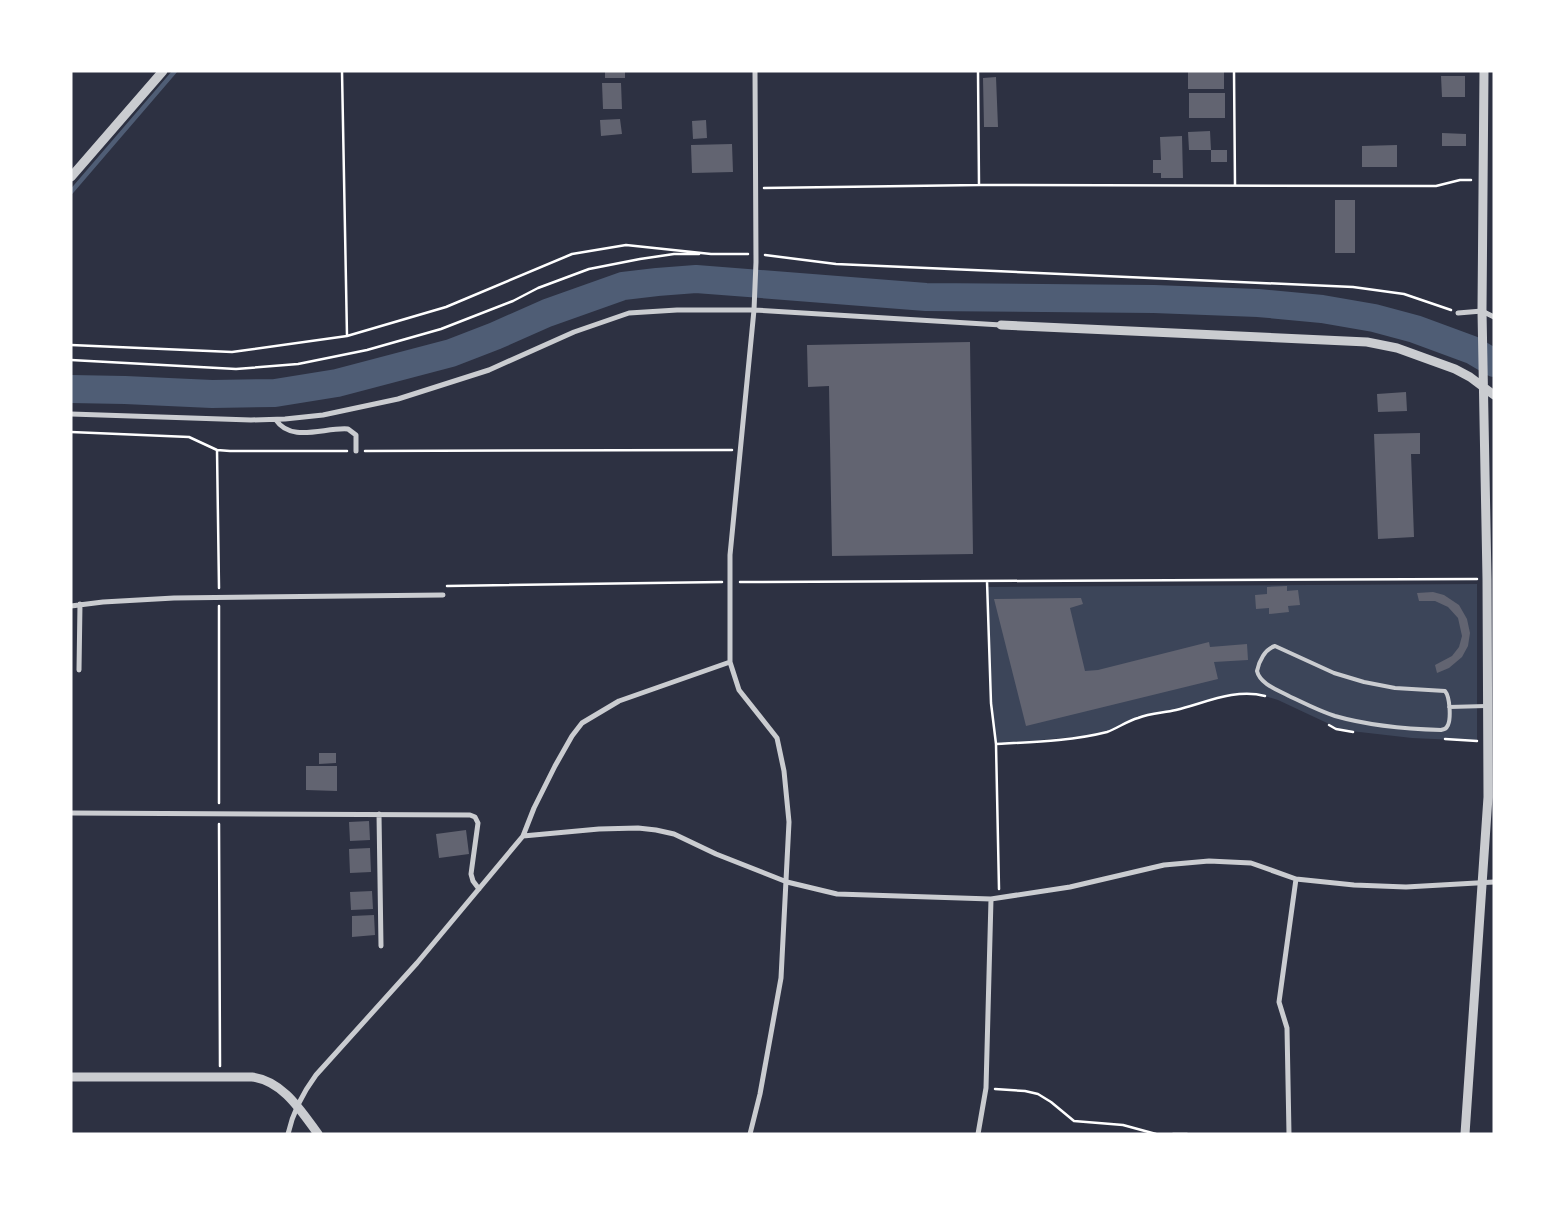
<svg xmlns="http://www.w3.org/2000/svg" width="1565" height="1205" font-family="Lato,sans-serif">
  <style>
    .green { fill: #3c4559 }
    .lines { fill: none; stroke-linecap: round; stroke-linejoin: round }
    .stream { stroke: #4f5d75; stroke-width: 4.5 }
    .river { stroke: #4f5d75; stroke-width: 28 }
    .building { fill: #626471 }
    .path { stroke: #fff; stroke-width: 2.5 }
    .service { stroke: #caccd0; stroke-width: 4 }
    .minor { stroke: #caccd0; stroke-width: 5 }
    .tertiary { stroke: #caccd0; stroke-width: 9 }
  </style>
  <rect width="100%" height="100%" fill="#2d3142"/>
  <!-- green -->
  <path class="green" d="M1477 584V741L1412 738 1342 730 1278 700 1262 695H1229L1201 704 1141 717 1108 731 1084 736 996 744 993 723 987 587Z"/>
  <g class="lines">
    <!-- stream -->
    <path class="stream" d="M71 192 175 71"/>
    <!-- river -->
    <path class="river" d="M71 389 125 390 212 394 275 393 337 383 451 353 495 336 547 313 623 286 657 282 696 279 926 297 1154 299 1258 303 1322 309 1374 318 1415 329 1472 350 1494 363"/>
  </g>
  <!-- building -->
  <path class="building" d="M605 71H625V78H605Z
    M1188 71H1224V89H1188Z
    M1441 76H1465V97H1442Z
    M996 77 998 127H984L983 78Z
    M602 83H621L622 109H603Z
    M1189 93H1225V118H1189Z
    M620 119 622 134 601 136 600 120Z
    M706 120 707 138 693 139 692 121Z
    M1210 131 1211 150H1189L1188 132Z
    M1442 133 1466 134V146H1442Z
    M1182 136 1183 178H1161V173H1153V160H1161L1160 137Z
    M732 144 733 172 692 173 691 145Z
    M1397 145V167H1362V146Z
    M1211 150H1227V162H1211Z
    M1335 200H1355V253H1335Z
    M970 342 973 554 832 556 829 386 808 387 807 345Z
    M1406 392 1407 411 1378 412 1377 394Z
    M1420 433V454H1411L1414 537 1378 539 1374 434Z
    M1287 586V591L1298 590 1300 605 1288 606 1289 612 1269 614V608L1256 609 1255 595 1267 594V587Z
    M1433 592 1444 595 1459 605 1467 619 1470 633 1468 646 1462 657 1449 668 1437 673 1435 665 1452 656 1459 647 1462 636 1458 618 1448 607 1435 601H1419L1417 593Z
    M1081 598 1083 604 1070 608 1085 671 1098 670 1209 642 1210 647 1247 644 1248 660 1214 662 1218 679 1026 726 994 599Z
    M319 753H336V763L319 764Z
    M306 766H337V791L306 790Z
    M369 821 370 840 350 841 349 822Z
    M466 830 469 854 439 858 436 834Z
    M370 848 371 872 350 873 349 849Z
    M372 891 373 909 351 910 350 892Z
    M374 915 375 935 352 937V916Z"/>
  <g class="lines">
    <!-- path -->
    <path class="path" d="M342 71 347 336
      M978 71 979 185
      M1234 71 1235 185
      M764 188 979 185 1436 186 1460 180H1471
      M765 255 836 264 1353 287 1404 294 1451 310
      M71 345 232 352 347 336 446 307 572 254 626 245 711 254H748
      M71 360 236 369 298 364 367 350 441 329 513 301 538 288 589 269 640 259 674 254H699
      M71 432 189 437 217 450 230 451H347
      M217 450 219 588
      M365 451 732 450
      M987 581 991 703 996 744 999 889
      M740 582 1477 579
      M447 586 722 582
      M1329 725 1336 729 1353 732
      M1445 739 1477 741
      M996 744C1033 742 1072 741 1107 732 1118 728 1127 721 1138 718 1150 713 1163 713 1176 710 1205 703 1235 688 1265 696
      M219 803V606
      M219 824 220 1066
      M995 1089 1025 1091 1038 1094 1051 1102 1074 1121 1123 1125 1156 1134
      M1173 1134H1187"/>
    <!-- service -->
    <path class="service" d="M1275 646 1334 673 1364 682 1395 688 1445 691C1450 697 1451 718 1448 725 1446 729 1445 729 1441 730 1405 729 1370 726 1335 716 1319 711 1304 703 1289 696 1278 690 1260 684 1257 671 1259 661 1265 649 1275 646Z
      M1449 707 1486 706"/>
    <!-- minor -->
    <path class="minor" d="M1458 313 1482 311 1494 317
      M71 414 251 420 285 419 323 415 398 399 489 370 574 332 629 313 677 310H754L1001 325
      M276 420C291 443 325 427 348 429L356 435V451
      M71 606 103 602 174 598 443 595
      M79 670 80 604
      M71 813 470 815 475 817 478 823 471 874 473 881 479 889
      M379 814 381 946
      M523 836 599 829 638 828 656 830 674 834 716 854 787 882 837 894 991 899 1070 887 1164 865 1209 861 1251 863 1296 879 1354 885 1406 887 1494 882
      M288 1134C293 1111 302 1094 316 1075L417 963 523 836 534 808 555 766 572 736 582 723 619 701 730 662
      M750 1134 760 1094 781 978 789 822 784 771 777 738 739 690 730 662V555L754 310 756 262 755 71
      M978 1134 986 1088 991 899
      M1289 1134 1287 1028 1279 1002 1296 879"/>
    <!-- tertiary -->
    <path class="tertiary" d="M71 177 163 71
      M1001 325 1367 342 1397 348 1455 369 1470 377 1494 395
      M71 1077H252C283 1081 301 1111 318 1134
      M1465 1134 1488 797 1487 579 1482 311 1484 71"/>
  </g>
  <!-- border -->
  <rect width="1565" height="1205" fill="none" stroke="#ffffff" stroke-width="145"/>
</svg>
